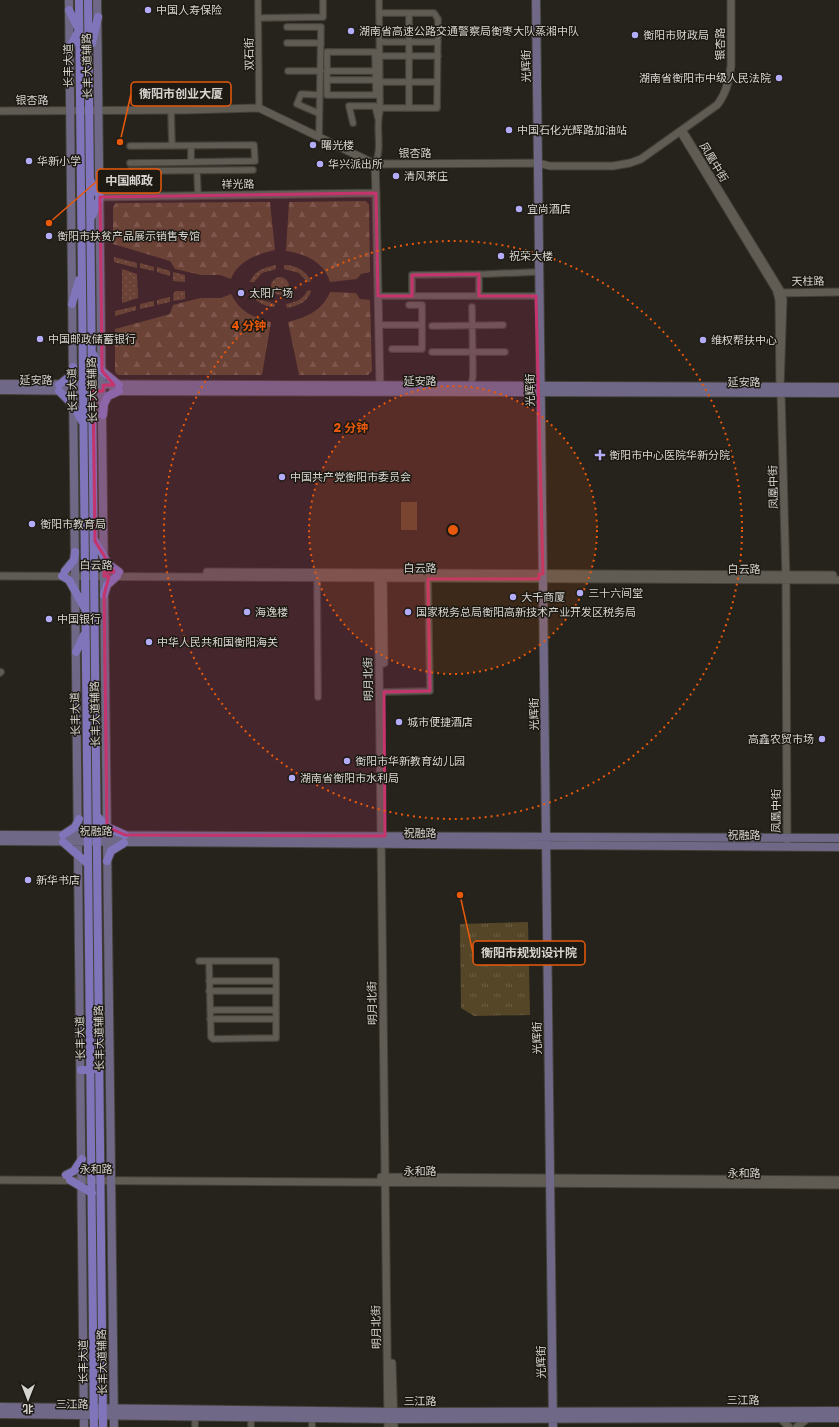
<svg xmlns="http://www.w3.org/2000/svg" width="839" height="1427" font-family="'Golos Text','Noto Sans SC',sans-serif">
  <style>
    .grass { fill: url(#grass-dots) }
    .forest { fill: url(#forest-firs) }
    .park { fill: url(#park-tufts) }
    .pitch { fill: #564628 }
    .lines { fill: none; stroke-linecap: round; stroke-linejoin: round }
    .minor-casing { stroke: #43403a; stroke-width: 8 }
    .tertiary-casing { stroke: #43403a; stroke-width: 9 }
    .secondary-casing { stroke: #43403a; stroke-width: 10 }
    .primary-casing { stroke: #43403a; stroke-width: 10 }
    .minor { stroke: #605c54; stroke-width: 5.5 }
    .tertiary { stroke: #605c54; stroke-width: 7 }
    .secondary { stroke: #706887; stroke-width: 8 }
    .primary { stroke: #8074ba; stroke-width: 8 }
    .marked { fill: #c5346c; fill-opacity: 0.2; stroke: #c5346c; stroke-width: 3; stroke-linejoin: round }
    .ring { fill: none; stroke: #e8590c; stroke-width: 2; stroke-dasharray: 2 4 }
    .poi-dot { fill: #b3adf9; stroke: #1d1913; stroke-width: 1.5 }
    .labels { text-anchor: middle; stroke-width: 3; stroke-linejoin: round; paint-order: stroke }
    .poi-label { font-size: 11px; fill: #d6d4cf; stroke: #1d1913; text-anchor: start }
    .street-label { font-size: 11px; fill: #d6d4cf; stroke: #1d1913 }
    .centre { fill: #e8590c; stroke: #1d1913; stroke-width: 2 }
    .ring-label { font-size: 12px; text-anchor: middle; font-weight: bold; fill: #e8590c; stroke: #1d1913; stroke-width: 3; stroke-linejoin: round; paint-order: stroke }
    .leader { fill: none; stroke: #e8590c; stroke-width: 1.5 }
    .callout-dot { fill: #e8590c; stroke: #1d1913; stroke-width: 1.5 }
    .callout { fill: #1d1913; stroke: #e8590c; stroke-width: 1.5 }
    .callout-label { font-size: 12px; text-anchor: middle; font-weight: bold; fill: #d6d4cf }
  </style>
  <defs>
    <pattern id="grass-dots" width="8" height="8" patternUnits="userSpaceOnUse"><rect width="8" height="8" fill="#564628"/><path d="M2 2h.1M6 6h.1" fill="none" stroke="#6e6046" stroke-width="1.8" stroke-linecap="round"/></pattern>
    <pattern id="forest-firs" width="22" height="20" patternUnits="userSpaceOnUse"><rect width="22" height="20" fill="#564628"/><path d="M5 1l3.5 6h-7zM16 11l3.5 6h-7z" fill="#6e6046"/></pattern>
    <pattern id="park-tufts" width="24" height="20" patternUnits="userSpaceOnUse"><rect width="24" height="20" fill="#564628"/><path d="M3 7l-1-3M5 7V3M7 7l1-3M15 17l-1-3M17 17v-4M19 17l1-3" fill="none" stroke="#6e6046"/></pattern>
  </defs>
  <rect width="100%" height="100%" fill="#26231c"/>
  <!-- grass -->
  <path class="grass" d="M114 257 137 263V268L114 262Z
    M140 263 154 267V271L140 268Z
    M276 265V269L262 273 254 282H250C254 271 265 267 276 265Z
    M284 265C296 265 307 271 311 282H307L299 273 284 269Z
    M157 267 170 271V276L157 272Z
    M122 269 137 274 138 298 122 303Z
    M173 272 185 275V282L173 281Z
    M271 286a9 9 0 1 1 18 0a9 9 0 1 1-18 0Z
    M253 290 262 300 275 304 274 307C263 306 254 301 250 291Z
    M311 290C309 302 297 306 287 308L286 304C295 302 303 300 307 291Z
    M176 291H185V299L173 301 174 292Z
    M170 297V302L157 305V300Z
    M154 301V306L140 309V304Z
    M136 306V310L115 316V311Z"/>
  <!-- forest -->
  <path class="forest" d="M366 201 369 205 370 272 361 274 357 279 330 282C324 262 306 254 286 251L289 202Z
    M270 202 275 250C257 254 238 261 231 279L220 275H201L175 269 170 261 113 244V207L116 203Z
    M330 292 356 293 360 299 370 300 372 371 368 375H299L288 322C307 317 322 311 330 292Z
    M231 294C240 312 253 317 271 322L262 375H118L115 372V329L170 314 173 305 200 298H221Z"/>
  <!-- park -->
  <path class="park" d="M528 922 530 1015 474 1016 461 1008 460 924Z"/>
  <!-- pitch -->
  <path class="pitch" d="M401 502H417V530H401Z"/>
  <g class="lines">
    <!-- minor casing -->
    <g class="minor-casing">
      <path id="minor" d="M258 0 259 108
        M379 13H434L438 19 437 108H380
        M409 13V108
        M258 18 323 17V0
        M287 27H321L319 137
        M379 30 438 31
        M380 42H438
        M287 43H321
        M327 52H375L376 95H327Z
        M380 56H438
        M288 71H321
        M327 71H375
        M327 80H375
        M380 82H437
        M171 110 172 146
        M318 113 297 104 301 94 319 95
        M353 123 349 106H375L378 118
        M191 146V162
        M130 163 255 161 254 145 130 146
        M375 164C383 148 375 128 380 111L379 0
        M130 171 253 170
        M197 171 198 195
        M479 274V296
        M378 296H536
        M412 296V275L487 274 536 272
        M379 325H422
        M432 326 503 325
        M392 349H422V305H409
        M432 352H505
        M471 386 473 376 472 307
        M317 578 318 697
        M0 673 1 672
        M384 692 430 691 428 579
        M199 961H276V1038L213 1039 211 1037 209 961
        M209 981H276
        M209 991H276
        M210 1010H276
        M210 1019H276
        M195 1416V1427
        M312 1418V1427
        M251 1427V1417"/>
    </g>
    <!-- tertiary casing -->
    <g class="tertiary-casing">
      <path id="tertiary" d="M0 111 186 110 259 108 375 164 538 163 550 166H613L630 163 641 159 717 105C726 94 729 81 731 66V0
        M680 131 684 133 780 290 783 299 780 387 779 300 777 291Z
        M375 164 376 193
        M100 197 376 193 380 389
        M777 293 839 292
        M781 393 786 580 787 843
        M207 572 833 575
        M0 576 839 580
        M378 578 388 1427
        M383 578 384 663
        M381 1177 839 1180
        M0 1180 839 1185
        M392 1363 394 1427
        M780 1418 789 1427
        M797 1427 808 1418"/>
    </g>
    <!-- secondary casing -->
    <g class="secondary-casing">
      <path id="secondary" d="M69 0 84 1427
        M97 0 114 1427
        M536 0 553 1427
        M0 384 839 387
        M0 390 99 391
        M113 391 839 393
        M0 835 839 838
        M0 841 839 847
        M0 1407 393 1412 839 1411
        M0 1414 394 1419 839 1418"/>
    </g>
    <!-- primary casing -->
    <g class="primary-casing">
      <path id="primary" d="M79 0 94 1427
        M88 0 103 1427
        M69 10 79 30 70 47
        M92 43 98 17
        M90 180 100 197 92 216
        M72 304 79 280
        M93 354 102 371 119 385
        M59 385 70 376 73 367
        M59 391 73 405 82 421
        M103 415 104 404 108 396 119 391
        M95 541 108 564 119 572
        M65 571 74 560 75 552
        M62 576 69 580 84 607
        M104 595 107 585 117 576
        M76 652 84 635
        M97 816 107 827 125 835
        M63 835 75 827 79 819
        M63 842 88 864
        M107 861 111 851 124 843
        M81 1070H92
        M66 1175 74 1171 82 1159
        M70 1180 92 1193"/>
    </g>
    <!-- minor -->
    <use href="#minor" class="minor"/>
    <!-- tertiary -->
    <use href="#tertiary" class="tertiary"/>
    <!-- secondary -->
    <use href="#secondary" class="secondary"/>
    <!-- primary -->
    <use href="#primary" class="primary"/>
  </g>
  <!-- marked area -->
  <path class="marked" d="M376 193 378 296H412V275L479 274V296H536L543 574H539V579H428L430 691 384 692 385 836 125 835 107 827 104 595 109 576H104V572H114L95 541 93 391H103V385H114L102 371 100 197Z"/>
  <!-- distance rings -->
  <circle cx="453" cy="530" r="144" fill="#e8590c" fill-opacity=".12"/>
  <g class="ring">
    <circle cx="453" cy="530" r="144"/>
    <circle cx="453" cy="530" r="289"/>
  </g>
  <!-- markers -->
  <g class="poi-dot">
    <circle cx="148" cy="10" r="4"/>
    <circle cx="351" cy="31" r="4"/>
    <circle cx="635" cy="35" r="4"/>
    <circle cx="779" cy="78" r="4"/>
    <circle cx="509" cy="130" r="4"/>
    <circle cx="313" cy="145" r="4"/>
    <circle cx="29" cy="161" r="4"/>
    <circle cx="320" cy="164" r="4"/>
    <circle cx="396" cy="176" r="4"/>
    <circle cx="519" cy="209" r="4"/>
    <circle cx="49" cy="236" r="4"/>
    <circle cx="501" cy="256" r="4"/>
    <circle cx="241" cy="293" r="4"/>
    <circle cx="40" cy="339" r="4"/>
    <circle cx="703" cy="340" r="4"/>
    <path d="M598 449h4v4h4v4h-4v4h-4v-4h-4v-4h4z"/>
    <circle cx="282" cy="477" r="4"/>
    <circle cx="32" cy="524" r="4"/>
    <circle cx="580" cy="593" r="4"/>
    <circle cx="513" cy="597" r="4"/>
    <circle cx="247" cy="612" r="4"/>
    <circle cx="408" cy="612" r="4"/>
    <circle cx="49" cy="619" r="4"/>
    <circle cx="149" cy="642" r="4"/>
    <circle cx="399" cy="722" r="4"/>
    <circle cx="822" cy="739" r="4"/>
    <circle cx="347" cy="761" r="4"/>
    <circle cx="292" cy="778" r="4"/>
    <circle cx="28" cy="880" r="4"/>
  </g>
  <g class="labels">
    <!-- poi labels -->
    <g class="poi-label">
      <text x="156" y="14">中国人寿保险</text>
      <text x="359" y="35">湖南省高速公路交通警察局衡枣大队蒸湘中队</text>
      <text x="643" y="39">衡阳市财政局</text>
      <text x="771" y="82" text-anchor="end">湖南省衡阳市中级人民法院</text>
      <text x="517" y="134">中国石化光辉路加油站</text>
      <text x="321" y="149">曙光楼</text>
      <text x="37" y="165">华新小学</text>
      <text x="328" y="168">华兴派出所</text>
      <text x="404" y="180">清风茶庄</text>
      <text x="527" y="213">宜尚酒店</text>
      <text x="57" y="240">衡阳市扶贫产品展示销售专馆</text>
      <text x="509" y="260">祝荣大楼</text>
      <text x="249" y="297">太阳广场</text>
      <text x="48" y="343">中国邮政储蓄银行</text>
      <text x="711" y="344">维权帮扶中心</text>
      <text x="609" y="459">衡阳市中心医院华新分院</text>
      <text x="290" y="481">中国共产党衡阳市委员会</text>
      <text x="40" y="528">衡阳市教育局</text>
      <text x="588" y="597">三十六间堂</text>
      <text x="521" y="601">大千商厦</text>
      <text x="255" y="616">海逸楼</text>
      <text x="416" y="616">国家税务总局衡阳高新技术产业开发区税务局</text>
      <text x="57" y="623">中国银行</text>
      <text x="157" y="646">中华人民共和国衡阳海关</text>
      <text x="407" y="726">城市便捷酒店</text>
      <text x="814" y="743" text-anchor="end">高鑫农贸市场</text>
      <text x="355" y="765">衡阳市华新教育幼儿园</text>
      <text x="300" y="782">湖南省衡阳市水利局</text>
      <text x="36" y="884">新华书店</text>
    </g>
    <!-- street labels -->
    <g class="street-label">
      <text transform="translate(720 44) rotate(-90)" y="4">银杏路</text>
      <text transform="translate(249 54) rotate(-91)" y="4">双石街</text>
      <text transform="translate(68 66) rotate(-90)" y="4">长丰大道</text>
      <text transform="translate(87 66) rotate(-91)" y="4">长丰大道辅路</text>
      <text transform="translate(526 66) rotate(-91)" y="4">光辉街</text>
      <text x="32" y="104">银杏路</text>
      <text x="415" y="157">银杏路</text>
      <text transform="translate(714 162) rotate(59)" y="4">凤凰中街</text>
      <text transform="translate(238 184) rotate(-1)" y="4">祥光路</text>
      <text transform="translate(808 281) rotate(-1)" y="4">天柱路</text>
      <text x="36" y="384">延安路</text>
      <text x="420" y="385">延安路</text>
      <text x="744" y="386">延安路</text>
      <text transform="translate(72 390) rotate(-91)" y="4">长丰大道</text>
      <text transform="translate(92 390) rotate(-91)" y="4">长丰大道辅路</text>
      <text transform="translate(530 390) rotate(-91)" y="4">光辉街</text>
      <text transform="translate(773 487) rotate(-91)" y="4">凤凰中街</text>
      <text transform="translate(96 565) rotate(1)" y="4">白云路</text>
      <text x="420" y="572">白云路</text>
      <text x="744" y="573">白云路</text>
      <text transform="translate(368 679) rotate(-91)" y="4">明月北街</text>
      <text transform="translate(75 714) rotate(-91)" y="4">长丰大道</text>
      <text transform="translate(95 714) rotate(-91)" y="4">长丰大道辅路</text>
      <text transform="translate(534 714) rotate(-91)" y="4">光辉街</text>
      <text transform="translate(776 811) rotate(-90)" y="4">凤凰中街</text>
      <text x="96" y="835">祝融路</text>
      <text x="420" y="837">祝融路</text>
      <text x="744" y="839">祝融路</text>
      <text transform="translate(372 1003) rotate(-91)" y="4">明月北街</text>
      <text transform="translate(80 1038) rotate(-91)" y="4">长丰大道</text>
      <text transform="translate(99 1038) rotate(-91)" y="4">长丰大道辅路</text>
      <text transform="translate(537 1038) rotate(-91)" y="4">光辉街</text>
      <text x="96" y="1173">永和路</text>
      <text x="420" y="1175">永和路</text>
      <text x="744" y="1177">永和路</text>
      <text transform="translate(376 1327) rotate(-91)" y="4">明月北街</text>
      <text transform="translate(83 1362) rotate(-90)" y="4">长丰大道</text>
      <text transform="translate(102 1362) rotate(-91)" y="4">长丰大道辅路</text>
      <text transform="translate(541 1362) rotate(-91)" y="4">光辉街</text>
      <text x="743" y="1404">三江路</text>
      <text x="420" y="1405">三江路</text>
      <text x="72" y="1408">三江路</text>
    </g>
  </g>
  <circle cx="453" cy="530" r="6" class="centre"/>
  <g class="ring-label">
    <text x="249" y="330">4 分钟</text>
    <text x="351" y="432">2 分钟</text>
  </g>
  <!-- callouts -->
  <path class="leader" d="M120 142L131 94M49 223L97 181M460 895L473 953"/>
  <g class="callout-dot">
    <circle cx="120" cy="142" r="4"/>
    <circle cx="49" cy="223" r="4"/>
    <circle cx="460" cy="895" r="4"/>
  </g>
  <g class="callout">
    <rect x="131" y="82" width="100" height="24" rx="4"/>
    <rect x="97" y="169" width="64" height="24" rx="4"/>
    <rect x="473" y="941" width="112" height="24" rx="4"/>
  </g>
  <g class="callout-label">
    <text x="181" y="98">衡阳市创业大厦</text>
    <text x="129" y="185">中国邮政</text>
    <text x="529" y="957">衡阳市规划设计院</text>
  </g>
  <!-- north arrow -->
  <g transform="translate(28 1399) rotate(180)" stroke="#1d1913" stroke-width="3" paint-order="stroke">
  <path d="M0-3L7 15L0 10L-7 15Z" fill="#d6d4cf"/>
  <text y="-6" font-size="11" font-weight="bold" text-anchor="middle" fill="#d6d4cf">北</text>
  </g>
</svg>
